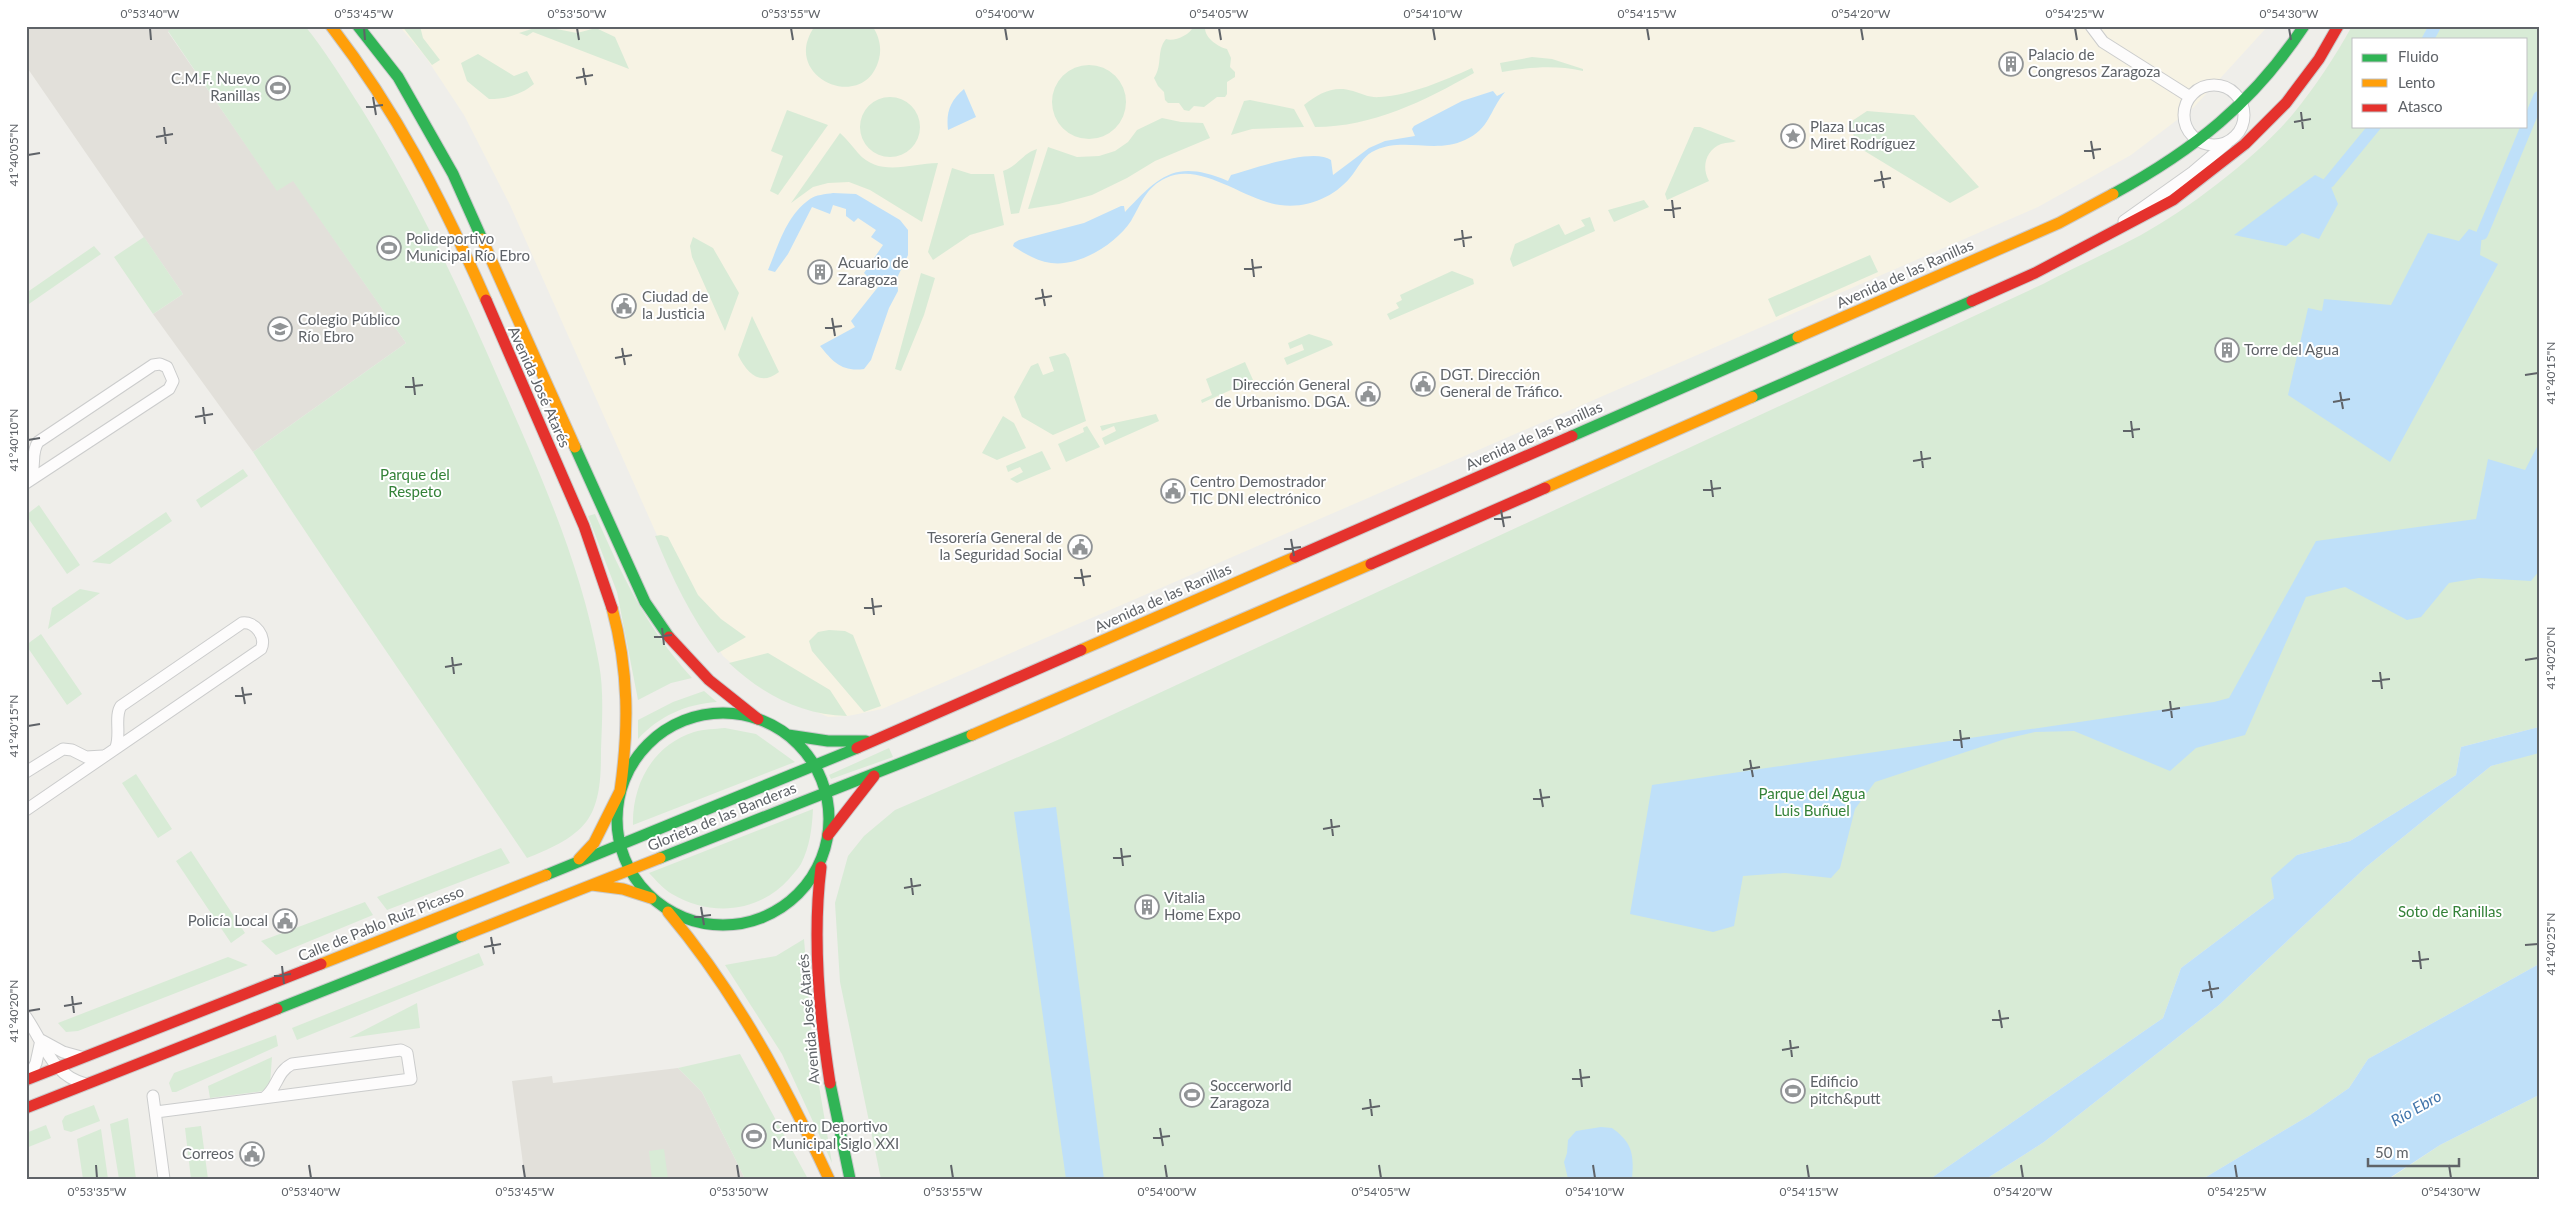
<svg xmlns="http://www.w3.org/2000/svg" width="2565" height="1205" font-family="Lato,sans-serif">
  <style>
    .commercial { fill: #f7f3e4 }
    .education { fill: #e2e0da }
    .green { fill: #d8ebd6; fill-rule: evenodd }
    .water { fill: #bfe0f9 }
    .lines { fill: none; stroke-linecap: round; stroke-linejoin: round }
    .canal { stroke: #bfe0f9; stroke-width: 12 }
    .street-casing { stroke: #cbcccc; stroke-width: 13 }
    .fast-casing { stroke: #cacacb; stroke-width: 13 }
    .slow-casing { stroke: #cacacb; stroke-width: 13 }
    .jam-casing { stroke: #cacacb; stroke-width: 13 }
    .street { stroke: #fdfcfc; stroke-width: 11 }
    .fast { stroke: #30b455; stroke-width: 11 }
    .slow { stroke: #ff9f0a; stroke-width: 11 }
    .jam { stroke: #e5322d; stroke-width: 11 }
    .ticks { fill: none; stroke: #5f6368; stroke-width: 2 }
    .labels { text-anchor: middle; stroke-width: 4; stroke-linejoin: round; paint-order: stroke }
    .poi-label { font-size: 15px; fill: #5f6368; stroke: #fff; text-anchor: start }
    .street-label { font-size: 15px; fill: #5f6368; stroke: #fff }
    .park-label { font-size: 15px; fill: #348238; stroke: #fff }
    .water-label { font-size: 16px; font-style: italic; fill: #4174aa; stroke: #fff }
    .neatline { fill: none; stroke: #5f6368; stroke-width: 2 }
    .ticks-label { font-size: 12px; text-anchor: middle; fill: #5f6368 }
  </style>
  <rect width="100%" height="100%" fill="#efeeea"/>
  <!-- commercial -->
  <path class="commercial" d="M399 26H2268L2194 107 2131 155 2038 207 882 709 848 716 828 717 758 686 723 656 680 587 510 205 464 115 425 56Z"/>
  <!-- education -->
  <path class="education" d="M26 26H175L168 32 277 190 293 180 406 343 253 452 153 314 183 294 26 66Z
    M678 1068 702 1092 745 1179H525L512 1081 552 1076 553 1083Z"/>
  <!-- green -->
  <path class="green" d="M175 26H305C326 52 343 80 361 108 416 196 460 290 501 385 541 475 582 567 599 664 604 691 602 721 601 749 601 772 601 803 586 822 572 840 547 850 527 858 436 723 342 589 253 452L406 343 293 181 277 191 168 31Z
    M402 26H420L423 38 440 60 432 65Z
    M541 26 577 33 596 28 615 37 629 69 533 32 527 36 519 33Z
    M815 26H872C879 35 882 48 879 59 865 115 778 77 815 26Z
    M2352 26H2539V727L2461 747 2456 775 2350 841 2297 855 2274 898 2181 968 2163 1018 1930 1179H881L840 982 835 903 848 856 864 836 895 810 1060 739 2043 284C2075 267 2109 252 2141 235 2190 208 2257 157 2293 114 2315 87 2335 57 2352 26ZM2354 39H2526V126H2354Z
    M1193 27 1205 28C1205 38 1218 47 1227 49L1231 58 1230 67 1235 72V77L1227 82V94L1225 97H1217L1204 107 1194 106 1189 111 1184 110 1179 103H1168L1165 100 1164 92 1158 86 1154 78C1163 65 1156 51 1166 39 1174 42 1190 35 1193 27Z
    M478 54 514 76 527 71 534 84C521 95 505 99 489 99L467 81 461 63Z
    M1532 57 1552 59 1583 69V71C1555 65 1531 67 1502 72L1500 63Z
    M1052 102a37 37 0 1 1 74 0a37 37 0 1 1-74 0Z
    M1472 68 1474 73C1424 101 1373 127 1315 127L1304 105C1319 93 1334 85 1353 91 1362 94 1370 98 1380 97 1411 95 1443 81 1472 68Z
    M860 127a30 30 0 1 1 60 0a30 30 0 1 1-60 0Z
    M1250 100 1294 109 1304 127 1252 129 1231 135 1244 101Z
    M787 110 828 125 778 195 770 191 783 156 771 151Z
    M1867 111 1914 115 1979 187 1950 203 1858 147 1849 123Z
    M1162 118 1181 122 1203 123 1210 138 1155 161 1127 178 1092 195 1059 204 1028 209 1048 147 1077 157 1099 156 1115 151 1128 142 1137 130Z
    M1694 127H1700L1736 141C1733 143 1727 142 1721 144 1706 150 1701 167 1709 181L1667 200 1665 194Z
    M840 133C847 139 852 146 858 153 880 178 911 163 938 163L922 222 870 190 849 182 828 183 813 187 791 203Z
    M1037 149 1019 213 1011 214 1003 171C1018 166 1023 153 1037 149Z
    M952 168 971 174H994L1004 225 970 235 933 260 928 252Z
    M1644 200 1649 207 1614 222 1608 210Z
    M1590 217 1595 231 1513 267 1510 259 1515 244 1559 224 1565 235 1585 226 1581 220Z
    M144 237 183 294 153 314 114 257Z
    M693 237 713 248 739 293 725 331 692 257 690 246Z
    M94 246 101 254 26 306V293Z
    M1870 255 1878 272 1776 317 1768 299Z
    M1452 271 1473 279 1474 284 1390 320 1387 314 1399 308 1396 303 1402 300 1400 295Z
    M921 273 935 278 924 315 901 371 895 369Z
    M752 316 779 372C760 387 747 373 738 355Z
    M1309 334 1331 341 1333 345 1287 365 1284 358 1304 350 1302 344 1290 349 1288 343Z
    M1065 353 1069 358 1086 421 1053 435 1022 417 1014 397 1031 366 1038 363 1043 375 1054 371 1049 357Z
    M1245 362 1253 380 1202 403 1201 400 1212 395 1206 379Z
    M1156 414 1159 421 1105 445 1102 438 1116 431 1114 426 1102 431 1100 426Z
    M1003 416 1014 423 1026 448 997 460 982 453Z
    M1087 426 1100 447 1066 462 1058 444 1084 432 1083 428Z
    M1042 451 1051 469 1017 483 1010 479 1023 472 1020 467 1008 472 1006 466Z
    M243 469 248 476 201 508 196 500Z
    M39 505 80 565 67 574 26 515Z
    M166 512 172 521 110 564 92 562Z
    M595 514C623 577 645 626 692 678L671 683 638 700 617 592 588 516Z
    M661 535 668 537 698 595 721 619 746 637 718 653C691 617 672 578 655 536Z
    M80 589 100 593 48 629 52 608Z
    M829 630 845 631 853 635 881 706 864 712 812 651 809 641 818 632Z
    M41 634 82 694 67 705 26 645Z
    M768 653 830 690 847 716C801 715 762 694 729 663Z
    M704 691 717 702C686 704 659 716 638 739V720L673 702Z
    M725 728 756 734 795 762 633 825C632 784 653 745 694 732 704 729 715 729 725 728Z
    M889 748 893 757 831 779 829 775Z
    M2539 752V964L2368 1059 2349 1088 2310 1115 2206 1177 2172 1179H1986L2044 1142 2219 1005 2366 867 2491 766Z
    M136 774 172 829 158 838 122 783Z
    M813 809C812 828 810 846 801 864 798 869 793 874 789 879 759 913 710 917 672 894 663 889 656 880 649 873Z
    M501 848 510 863 387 910 377 897Z
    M191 851 245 933 231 943 176 861Z
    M365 902 373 915 276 955 261 941Z
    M804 939 813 1050 832 1163 782 1054 725 965 776 956Z
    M479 953 484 965 297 1040 292 1028Z
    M228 957 248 965 78 1031 66 1032 58 1023Z
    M417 1003 420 1028 349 1038Z
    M276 1035 278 1046 176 1092H172L169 1083 174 1073Z
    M740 1054 808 1179H745L702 1092 678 1068Z
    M272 1057 270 1084 264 1091 210 1098 208 1086Z
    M2539 1095V1179H2389L2440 1145Z
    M94 1105 100 1121 71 1132 64 1130 62 1121 65 1116Z
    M128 1118 136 1179H119L110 1124Z
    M46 1125 51 1138 26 1148V1133Z
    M201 1126 208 1179H191L185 1128Z
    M101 1129 108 1179H83L77 1139Z
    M664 1149 668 1179H652L649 1151Z"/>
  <!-- water -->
  <path class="water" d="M964 89 976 117 948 130C946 112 950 101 964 89Z
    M1493 91 1497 96 1505 92C1489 111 1490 129 1465 140 1435 154 1404 137 1376 150 1364 155 1361 163 1353 174 1337 196 1308 209 1280 205 1245 201 1201 161 1166 178 1146 187 1141 204 1131 221 1116 244 1079 267 1051 263 1037 261 1025 254 1013 246L1014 243 1019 240 1084 223 1121 206H1124L1125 212C1160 175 1176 159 1228 181L1231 175C1253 169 1313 147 1331 160L1333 175 1369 148 1385 141 1415 136 1412 129 1414 126 1462 101Z
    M2315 175 2329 182 2338 204 2319 239 2302 233 2286 246 2234 235Z
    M833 193 856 194 900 220 908 230V255L897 278 898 291 889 308 871 360 864 369C842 372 833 362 820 346L855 327 851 321 878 287 864 273 883 245 871 237 876 230 858 218 854 222 846 216V209L833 205 830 214 812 207 788 254 775 272 768 270C779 244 786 216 810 199 815 195 826 194 833 193Z
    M2469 229 2482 234 2480 255 2498 264 2390 462 2288 395 2308 308 2322 311 2324 299 2391 305 2428 233 2459 241Z
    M2539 443V571L2531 581 2479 578 2449 583 2421 617 2407 620 2345 587 2306 597 2245 735 2196 748 2170 771 2074 731 2035 732 2005 739 1875 782 1855 809 1840 868 1831 878 1785 873 1743 876 1734 926 1713 932 1630 914 1652 785 2214 702 2229 698 2316 541 2476 519 2488 459 2525 470Z
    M2539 727V753L2491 766 2366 867 2219 1005 2044 1142 1986 1179H1930L2163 1018 2181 968 2274 898 2271 878 2297 855 2350 841 2456 775 2461 747Z
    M1056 807 1104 1179H1066L1014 812Z
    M2539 964V1095L2440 1145 2388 1179H2172L2206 1177 2310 1115 2349 1088 2368 1059Z
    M1601 1127 1612 1128C1633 1143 1634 1155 1632 1179H1568L1564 1162 1567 1153 1568 1140 1576 1131Z"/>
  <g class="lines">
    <!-- canal -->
    <path class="canal" d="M2428 39 2435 26
      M2329 182 2375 126
      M2482 234 2539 97"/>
    <!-- street casing -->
    <g class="street-casing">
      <path id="street" d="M2091 26 2103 42 2190 97
        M2184 115a30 30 0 1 1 60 0a30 30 0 1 1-60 0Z
        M2124 221 2193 172 2227 143
        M26 483C39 467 29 457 38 442L153 365 160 364 167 367 173 381 169 389 26 483
        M26 772 63 749 72 750 86 757 103 756
        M26 810 261 649C267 637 255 621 242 623L121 706C114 716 121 734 116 747
        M26 1017C44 1043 52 1076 86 1084
        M41 1040 63 1052 81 1057
        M28 1079 36 1063 41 1040
        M153 1096 164 1179
        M156 1112 411 1079 407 1053 401 1050 292 1064C276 1072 278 1088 264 1098"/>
    </g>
    <!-- fast casing -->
    <g class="fast-casing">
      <path id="fast" d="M358 26 398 77 453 174 482 239
        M2113 194C2194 150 2253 103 2304 26
        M1752 397 1972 301
        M1572 436 1798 337
        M575 447 645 602 669 637
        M617 819a106 106 0 1 1 212 0a106 106 0 1 1-212 0Z
        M788 735 828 741H866
        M660 858 972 735
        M546 875 857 748
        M277 1009 462 936
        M830 1083 850 1179"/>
    </g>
    <!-- slow casing -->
    <g class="slow-casing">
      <path id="slow" d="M331 26C398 113 442 200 486 300
        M482 239 575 447
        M1798 337 2059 223 2113 194
        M1545 488 1752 397
        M612 608C629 670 629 729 620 791
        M1081 650 1295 557
        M972 735 1371 564
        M579 859 594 843 620 791
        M592 885 623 889 651 898
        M668 912C736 993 785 1084 829 1179
        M462 936 660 858
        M321 964 546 875"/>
    </g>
    <!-- jam casing -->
    <g class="jam-casing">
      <path id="jam" d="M486 300 584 526 612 608
        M1972 301 2035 273 2173 200 2245 144 2286 103 2319 59 2338 26
        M1295 557 1572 436
        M1371 564 1545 488
        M669 637 709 680 758 719
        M857 748 1081 650
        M828 835 874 776
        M821 867C812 938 819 1013 830 1083
        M26 1080 321 964
        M26 1108 277 1009"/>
    </g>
    <!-- street -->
    <use href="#street" class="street"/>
    <!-- fast -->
    <use href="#fast" class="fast"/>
    <!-- slow -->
    <use href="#slow" class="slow"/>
    <!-- jam -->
    <use href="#jam" class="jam"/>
  </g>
  <!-- ticks -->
  <path class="ticks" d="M150 28 151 40M364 28 365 40M577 28 579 40M791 28 793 40M1005 28 1007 40M1219 28 1221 40M1433 28 1435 40M1647 28 1649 40M1861 28 1863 40M2075 28 2077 40M2289 28 2291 40M583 68 586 85M576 78 593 75M373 97 376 115M366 107 383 105M2301 112 2303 129M2294 122 2311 119M164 127 166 144M156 137 173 134M2091 141 2094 159M2084 151 2101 149M28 155 40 153M1881 171 1884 188M1874 181 1891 178M1672 200 1674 218M1664 210 1681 208M1462 230 1464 247M1454 240 1472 237M1252 259 1254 277M1244 269 1262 267M1042 289 1045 306M1035 299 1052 296M832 318 835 336M825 328 842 326M622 348 625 365M615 358 632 355M2525 375 2538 373M413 377 415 395M405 387 423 385M2340 392 2343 409M2333 402 2350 399M203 407 205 424M195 417 213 414M2131 421 2133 438M2123 431 2140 429M28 440 40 438M1921 451 1923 468M1913 461 1931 458M1711 480 1713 497M1703 490 1721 488M1501 510 1504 527M1494 519 1511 517M1291 539 1294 556M1284 549 1301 547M1081 569 1084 586M1074 578 1091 576M872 598 874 615M864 608 882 606M662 628 664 645M654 637 672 635M452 657 454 674M2525 660 2538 658M445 667 462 664M2380 672 2382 689M2372 681 2390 679M242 687 245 704M235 696 252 694M2170 701 2172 718M2162 711 2180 708M28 726 40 724M1960 730 1962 748M1953 740 1970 738M1750 760 1753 777M1743 770 1760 767M1540 789 1543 807M1533 799 1550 797M1331 819 1333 836M1323 829 1340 826M1121 848 1123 866M1113 858 1131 856M911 878 913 895M904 888 921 885M701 907 704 925M694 917 711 915M491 937 494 954M2525 945 2538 944M484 947 501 944M2419 951 2421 969M2412 961 2429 959M282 966 284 984M274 976 291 974M2209 981 2212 998M2202 991 2219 988M72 996 74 1013M64 1006 82 1003M1999 1010 2002 1028M28 1011 40 1009M1992 1020 2009 1018M1790 1040 1792 1057M1782 1050 1799 1047M1580 1069 1582 1087M1572 1079 1590 1077M1370 1099 1372 1116M1362 1109 1380 1106M1160 1128 1163 1146M1153 1138 1170 1136M96 1165 97 1178M309 1165 311 1178M523 1165 525 1178M737 1165 739 1178M951 1165 953 1178M1165 1165 1167 1178M1379 1165 1381 1178M1593 1165 1595 1178M1807 1165 1809 1178M2021 1165 2023 1178M2235 1165 2237 1178M2449 1165 2451 1178"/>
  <!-- icons -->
  <defs>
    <g id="building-ring" transform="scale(1.25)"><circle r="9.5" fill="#fff" stroke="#919496" stroke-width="1.5"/><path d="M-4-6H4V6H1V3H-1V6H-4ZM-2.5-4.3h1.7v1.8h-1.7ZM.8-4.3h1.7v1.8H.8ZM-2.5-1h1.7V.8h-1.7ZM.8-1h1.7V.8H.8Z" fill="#919496"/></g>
    <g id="stadium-ring" transform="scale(1.25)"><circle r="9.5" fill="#fff" stroke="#919496" stroke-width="1.5"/><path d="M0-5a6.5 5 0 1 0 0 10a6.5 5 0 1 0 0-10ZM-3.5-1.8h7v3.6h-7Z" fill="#919496"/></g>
    <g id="sight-ring" transform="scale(1.25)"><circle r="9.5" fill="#fff" stroke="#919496" stroke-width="1.5"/><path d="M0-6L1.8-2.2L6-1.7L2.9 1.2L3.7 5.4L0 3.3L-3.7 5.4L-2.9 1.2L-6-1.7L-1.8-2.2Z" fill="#919496"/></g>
    <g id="civic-ring" transform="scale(1.25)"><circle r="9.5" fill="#fff" stroke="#919496" stroke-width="1.5"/><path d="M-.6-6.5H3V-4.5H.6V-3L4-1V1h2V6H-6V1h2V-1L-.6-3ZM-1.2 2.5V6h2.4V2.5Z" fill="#919496"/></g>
    <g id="school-ring" transform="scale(1.25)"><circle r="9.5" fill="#fff" stroke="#919496" stroke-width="1.5"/><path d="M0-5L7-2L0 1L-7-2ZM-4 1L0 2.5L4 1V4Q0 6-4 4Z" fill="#919496"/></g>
  </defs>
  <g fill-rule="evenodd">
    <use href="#building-ring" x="2011" y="64"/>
    <use href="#stadium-ring" x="278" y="88"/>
    <use href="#sight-ring" x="1793" y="136"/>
    <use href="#stadium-ring" x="389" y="248"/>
    <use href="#building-ring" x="820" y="272"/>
    <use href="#civic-ring" x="624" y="306"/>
    <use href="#school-ring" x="280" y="329"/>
    <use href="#building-ring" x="2227" y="350"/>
    <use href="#civic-ring" x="1423" y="384"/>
    <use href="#civic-ring" x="1368" y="394"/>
    <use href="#civic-ring" x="1173" y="491"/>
    <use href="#civic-ring" x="1080" y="547"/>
    <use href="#building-ring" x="1147" y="907"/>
    <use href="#civic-ring" x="285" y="921"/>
    <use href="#stadium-ring" x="1793" y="1091"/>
    <use href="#stadium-ring" x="1192" y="1095"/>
    <use href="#stadium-ring" x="754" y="1136"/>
    <use href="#civic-ring" x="252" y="1154"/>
  </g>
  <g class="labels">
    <!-- poi labels -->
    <g class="poi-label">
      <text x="2028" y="60">Palacio de<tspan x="2028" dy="17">Congresos Zaragoza</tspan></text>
      <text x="260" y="84" text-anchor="end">C.M.F. Nuevo<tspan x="260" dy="17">Ranillas</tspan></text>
      <text x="1810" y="132">Plaza Lucas<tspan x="1810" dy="17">Miret Rodríguez</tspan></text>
      <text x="406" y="244">Polideportivo<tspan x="406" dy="17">Municipal Río Ebro</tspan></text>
      <text x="838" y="268">Acuario de<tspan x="838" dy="17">Zaragoza</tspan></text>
      <text x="642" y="302">Ciudad de<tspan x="642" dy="17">la Justicia</tspan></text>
      <text x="298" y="325">Colegio Público<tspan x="298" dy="17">Río Ebro</tspan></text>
      <text x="2244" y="355">Torre del Agua</text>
      <text x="1440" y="380">DGT. Dirección<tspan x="1440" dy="17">General de Tráfico.</tspan></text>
      <text x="1350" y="390" text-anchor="end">Dirección General<tspan x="1350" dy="17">de Urbanismo. DGA.</tspan></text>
      <text x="1190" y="487">Centro Demostrador<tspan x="1190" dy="17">TIC DNI electrónico</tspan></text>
      <text x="1062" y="543" text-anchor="end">Tesorería General de<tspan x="1062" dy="17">la Seguridad Social</tspan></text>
      <text x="1164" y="903">Vitalia<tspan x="1164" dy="17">Home Expo</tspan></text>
      <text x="268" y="926" text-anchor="end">Policía Local</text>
      <text x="1810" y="1087">Edificio<tspan x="1810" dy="17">pitch&amp;putt</tspan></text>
      <text x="1210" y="1091">Soccerworld<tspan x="1210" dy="17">Zaragoza</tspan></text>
      <text x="772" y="1132">Centro Deportivo<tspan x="772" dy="17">Municipal Siglo XXI</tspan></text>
      <text x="234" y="1159" text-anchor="end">Correos</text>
    </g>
    <!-- street labels -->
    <g class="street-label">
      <text transform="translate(1905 274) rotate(-24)" y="5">Avenida de las Ranillas</text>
      <text transform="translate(539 387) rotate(66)" y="5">Avenida José Atarés</text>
      <text transform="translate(1534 436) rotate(-24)" y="5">Avenida de las Ranillas</text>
      <text transform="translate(1163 598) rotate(-24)" y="5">Avenida de las Ranillas</text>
      <text transform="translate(722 817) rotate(-22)" y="5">Glorieta de las Banderas</text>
      <text transform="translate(381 924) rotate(-22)" y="5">Calle de Pablo Ruiz Picasso</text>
      <text transform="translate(809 1019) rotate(-95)" y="5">Avenida José Atarés</text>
    </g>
    <!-- park labels -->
    <g class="park-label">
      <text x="415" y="480">Parque del<tspan x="415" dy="17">Respeto</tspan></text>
      <text x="1812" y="799">Parque del Agua<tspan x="1812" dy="17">Luis Buñuel</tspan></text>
      <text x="2450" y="917">Soto de Ranillas</text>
    </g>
    <!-- water labels -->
    <g class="water-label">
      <text transform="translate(2416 1108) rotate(-30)" y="6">Río Ebro</text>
    </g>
  </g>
  <!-- border -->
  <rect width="2565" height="1205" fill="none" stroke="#ffffff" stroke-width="55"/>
  <!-- legend -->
  <rect x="2352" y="38" width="175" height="90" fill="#ffffff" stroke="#bfc1c3"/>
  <rect x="2362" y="54" width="25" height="8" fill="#30b455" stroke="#bfc1c3"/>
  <text x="2398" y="62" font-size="15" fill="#5f6368">Fluido</text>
  <rect x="2362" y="79" width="25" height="8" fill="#ff9f0a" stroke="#bfc1c3"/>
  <text x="2398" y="88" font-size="15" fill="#5f6368">Lento</text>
  <rect x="2362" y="104" width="25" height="8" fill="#e5322d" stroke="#bfc1c3"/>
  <text x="2398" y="112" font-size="15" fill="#5f6368">Atasco</text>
  <!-- scale -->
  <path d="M2368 1158v8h91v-8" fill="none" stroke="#5f6368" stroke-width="2.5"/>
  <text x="2375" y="1158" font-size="15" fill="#5f6368" stroke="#ffffff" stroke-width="4" paint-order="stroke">50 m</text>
  <rect x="28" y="28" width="2510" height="1150" class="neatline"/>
  <g class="ticks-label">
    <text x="150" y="18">0°53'40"W</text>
    <text x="364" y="18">0°53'45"W</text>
    <text x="577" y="18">0°53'50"W</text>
    <text x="791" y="18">0°53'55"W</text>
    <text x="1005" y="18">0°54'00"W</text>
    <text x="1219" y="18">0°54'05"W</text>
    <text x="1433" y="18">0°54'10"W</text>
    <text x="1647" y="18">0°54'15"W</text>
    <text x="1861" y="18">0°54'20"W</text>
    <text x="2075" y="18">0°54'25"W</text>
    <text x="2289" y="18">0°54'30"W</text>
    <text transform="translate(14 155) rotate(-90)" y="4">41°40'05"N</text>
    <text transform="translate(2551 373) rotate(-90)" y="4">41°40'15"N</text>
    <text transform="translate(14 440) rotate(-90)" y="4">41°40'10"N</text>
    <text transform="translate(2551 658) rotate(-90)" y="4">41°40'20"N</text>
    <text transform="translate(14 726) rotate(-90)" y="4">41°40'15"N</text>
    <text transform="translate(2551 944) rotate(-90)" y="4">41°40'25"N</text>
    <text transform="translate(14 1011) rotate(-90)" y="4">41°40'20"N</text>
    <text x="97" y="1196">0°53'35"W</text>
    <text x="311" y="1196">0°53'40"W</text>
    <text x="525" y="1196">0°53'45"W</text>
    <text x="739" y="1196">0°53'50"W</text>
    <text x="953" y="1196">0°53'55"W</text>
    <text x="1167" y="1196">0°54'00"W</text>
    <text x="1381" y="1196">0°54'05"W</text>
    <text x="1595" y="1196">0°54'10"W</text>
    <text x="1809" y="1196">0°54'15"W</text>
    <text x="2023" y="1196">0°54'20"W</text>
    <text x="2237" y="1196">0°54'25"W</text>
    <text x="2451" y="1196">0°54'30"W</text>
  </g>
</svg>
